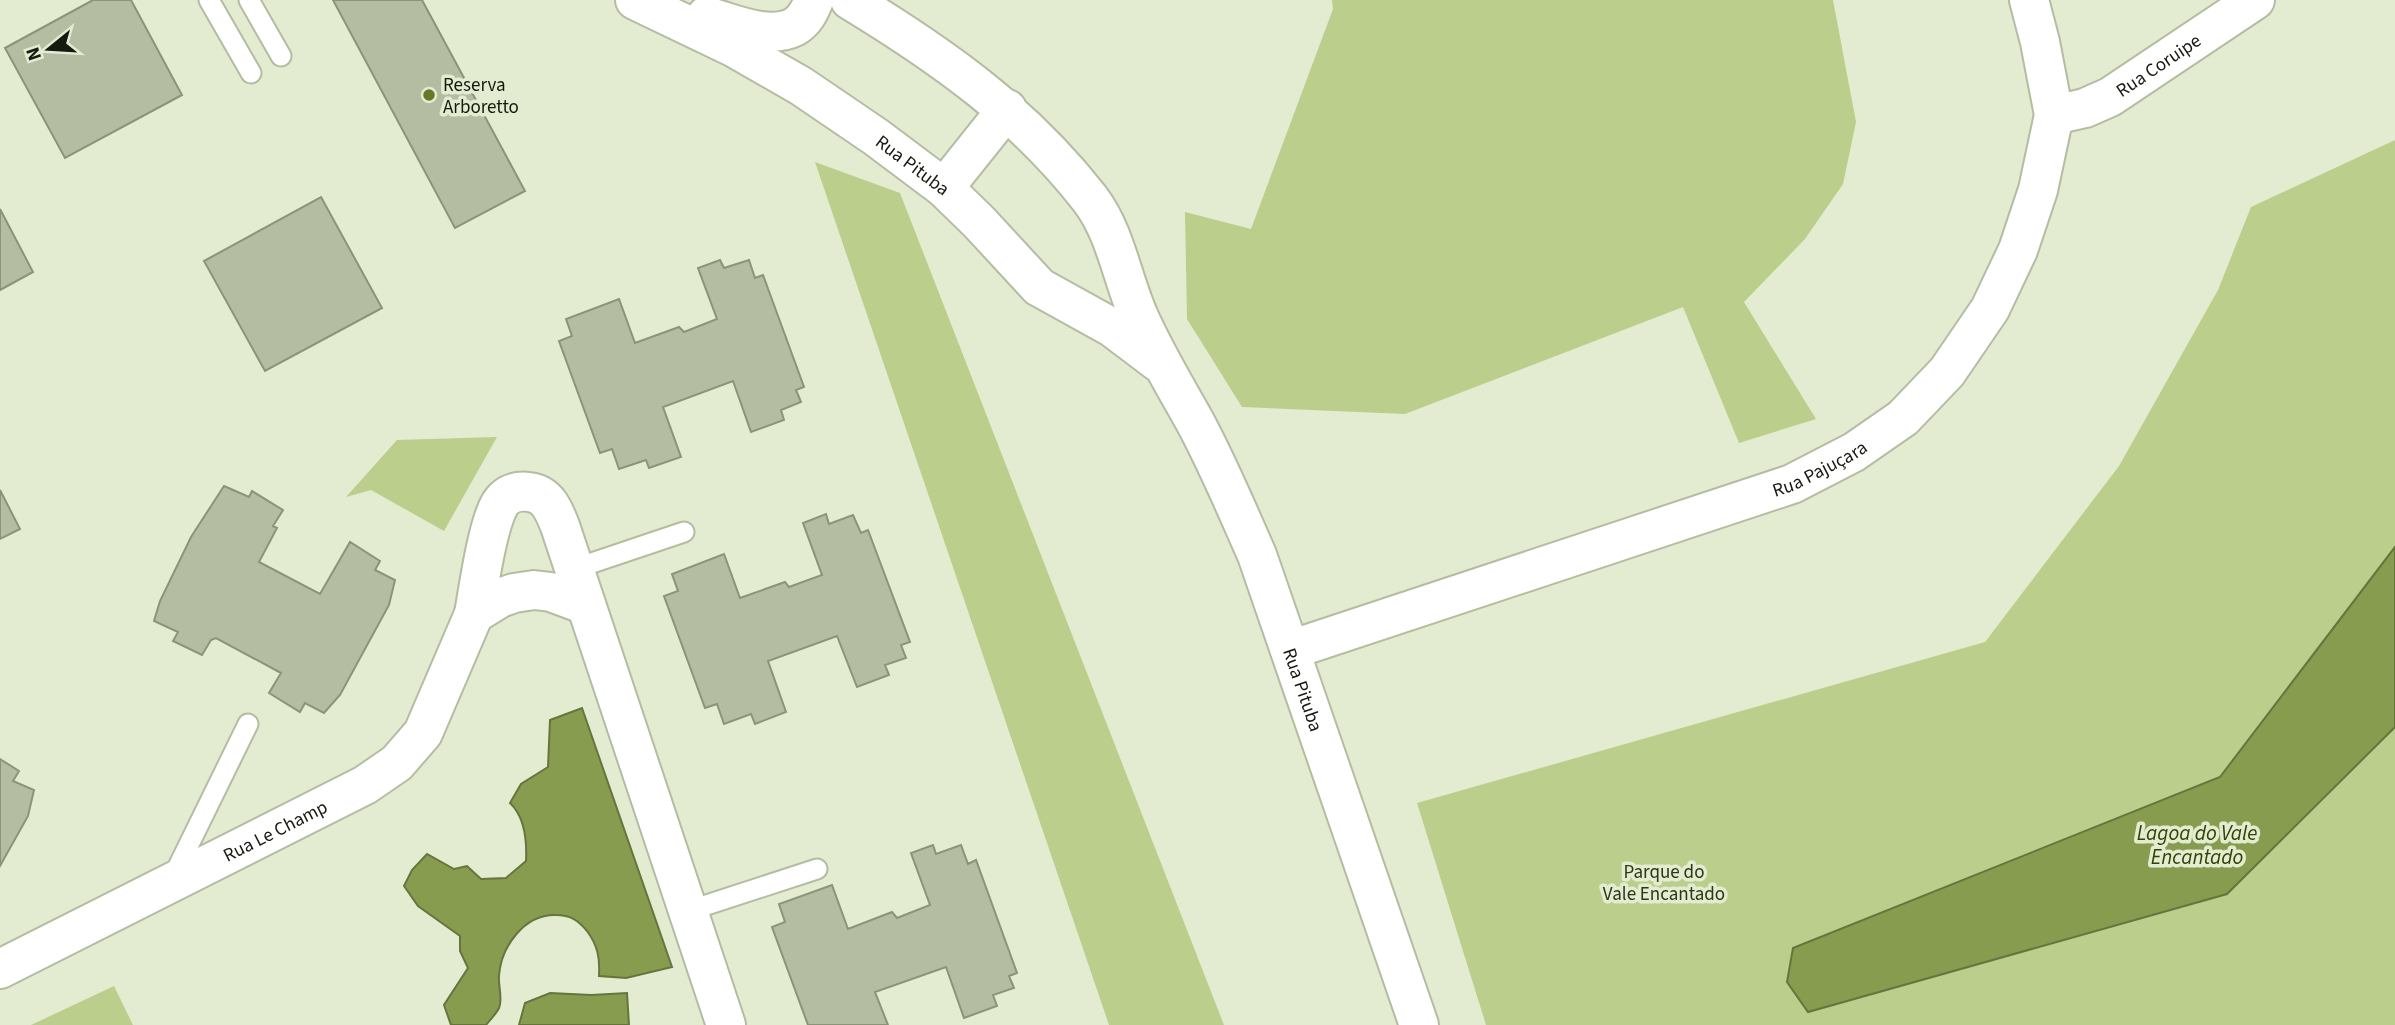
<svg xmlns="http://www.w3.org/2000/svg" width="2395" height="1025" font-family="'Source Sans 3',sans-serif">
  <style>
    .green { fill: #bbce8b }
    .water { fill: #889c50; stroke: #66753d; stroke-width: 2 }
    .building { fill: #b4bca2; stroke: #8b9379; stroke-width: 2 }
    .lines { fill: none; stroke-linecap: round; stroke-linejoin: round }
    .service-casing { stroke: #b4bca2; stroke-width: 23 }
    .minor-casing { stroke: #b4bca2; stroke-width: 42 }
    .service { stroke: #fff; stroke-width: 19 }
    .minor { stroke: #fff; stroke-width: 38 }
    .poi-dot { fill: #667929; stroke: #e3ecd1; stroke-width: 2.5 }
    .labels { text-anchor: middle; stroke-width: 7; stroke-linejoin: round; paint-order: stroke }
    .street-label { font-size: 19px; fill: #171a10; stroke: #e3ecd1 }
    .poi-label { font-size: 19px; fill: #171a10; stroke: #e3ecd1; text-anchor: start }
    .park-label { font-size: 19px; fill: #2d3615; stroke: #e3ecd1 }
    .water-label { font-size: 21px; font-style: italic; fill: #354205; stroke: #e3ecd1 }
  </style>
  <rect width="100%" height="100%" fill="#e3ecd1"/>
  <!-- green -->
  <path class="green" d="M1332 0H1833L1856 122 1843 184 1805 239 1744 302 1816 419 1739 443 1683 307 1405 414 1242 407 1187 319 1185 212 1251 229 1333 9Z
    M2395 140V547L2220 777 1793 948 2227 894 2395 727V1025H1486L1417 803 1985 642 2119 466 2218 290 2251 207Z
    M815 162 900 193 1224 1025H1109Z
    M497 437 444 531 371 490 346 497 397 440Z
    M114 986 133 1025H31Z"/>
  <!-- water -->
  <path class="water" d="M2395 547V727L2227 894 1808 1012 1787 982 1793 948 2220 777Z
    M582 708 672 967 626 978 599 976C600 958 598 946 587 931 578 920 570 915 556 915 524 914 501 947 499 976 498 985 503 999 499 1008 496 1014 490 1020 486 1025H451L444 1005 468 968 460 951V936L418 906 404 886 412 870 427 854 454 869 467 866 481 879 506 878 526 861C527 841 525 817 510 803L521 784 548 767 550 720Z
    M550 993 591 995 627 993 629 1025H519L525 1003Z"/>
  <!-- building -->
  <path class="building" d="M93 0H131L182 95 65 158 5 48Z
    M333 0H422L525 191 455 228Z
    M321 197 382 308 265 371 204 261Z
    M0 209 33 272 0 290Z
    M720 260 724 268 749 260 755 278 763 275 804 387 796 390 801 402 781 410 784 420 751 432 733 381 663 407 681 457 649 468 646 460 619 469 612 449 600 453 559 341 572 336 566 319 619 299 635 343 679 327 684 332 717 319 698 268Z
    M224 486 249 497 252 491 283 510 273 526 277 528 259 562 320 594 350 542 380 561 375 570 395 580 389 605 340 695 324 713 305 703 300 712 269 693 281 673 216 638 211 640 202 655 173 641 178 632 154 621 160 601 191 537Z
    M0 490 20 529 0 539Z
    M826 514 829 524 853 515 861 533 868 530 910 642 901 645 906 658 885 665 889 675 857 687 837 636 768 661 786 712 755 724 751 714 724 724 717 704 705 708 664 596 678 591 672 574 724 554 740 598 785 582 789 587 822 575 803 523Z
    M0 759 19 771 13 781 34 790 28 816 0 866Z
    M933 845 936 854 961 845 968 864 976 860 1017 973 1009 976 1014 988 993 995 997 1006 964 1018 946 967 875 992 888 1025H808L772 927 785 922 779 904 832 885 848 929 892 912 897 918 930 905 911 853Z"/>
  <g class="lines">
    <!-- service casing -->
    <g class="service-casing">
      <path id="service" d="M209 0 251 73
        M249 0 281 56
        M574 569 684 532
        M173 877 248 724
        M688 911 817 869"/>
    </g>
    <!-- minor casing -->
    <g class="minor-casing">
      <g id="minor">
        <path id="s1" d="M635 0 733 47 801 86 876 137 944 188 979 222 1039 287 1113 328 1158 362"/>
        <path id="s2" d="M850 0C942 56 1023 113 1090 199 1116 233 1122 279 1139 317 1155 353 1175 386 1194 420 1218 464 1237 510 1257 555L1419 1025"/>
        <path d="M706 16C732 23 768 40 794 27 805 21 810 10 814 0"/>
        <path id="s3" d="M2054 115 2085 108 2110 97 2255 0"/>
        <path d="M944 188 1007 109"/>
        <path d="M474 614C478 592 489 511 504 499 511 492 521 491 529 492 548 494 554 511 560 526L726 1025"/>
        <path id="s4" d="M1290 650 1792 484 1854 452 1903 418 1947 372 1990 309 2018 250 2038 190 2054 115 2040 42 2029 0"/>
        <path id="s5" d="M0 969 365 785 397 763 423 733 474 614 500 598 514 593 534 590 551 592 586 605"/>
      </g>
    </g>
    <!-- service -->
    <use href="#service" class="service"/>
    <!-- minor -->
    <use href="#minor" class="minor"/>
  </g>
  <!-- markers -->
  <circle class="poi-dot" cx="429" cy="95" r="7"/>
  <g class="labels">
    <!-- street labels -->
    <g class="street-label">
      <text dy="7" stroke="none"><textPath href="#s3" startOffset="117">Rua Coruipe</textPath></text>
      <text dy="7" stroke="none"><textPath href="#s1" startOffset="324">Rua Pituba</textPath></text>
      <text dy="7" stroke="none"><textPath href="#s4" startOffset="560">Rua Pajuçara</textPath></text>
      <text dy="7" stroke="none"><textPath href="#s2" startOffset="850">Rua Pituba</textPath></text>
      <text dy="7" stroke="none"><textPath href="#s5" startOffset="308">Rua Le Champ</textPath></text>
    </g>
    <!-- poi labels -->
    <g class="poi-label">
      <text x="443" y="91">Reserva<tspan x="443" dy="22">Arboretto</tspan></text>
    </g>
    <!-- park labels -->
    <g class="park-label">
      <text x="1664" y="878">Parque do<tspan x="1664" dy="22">Vale Encantado</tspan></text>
    </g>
    <!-- water labels -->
    <g class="water-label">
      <text x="2197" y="840">Lagoa do Vale<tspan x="2197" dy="24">Encantado</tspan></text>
    </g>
  </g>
  <!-- north arrow -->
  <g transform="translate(49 49) rotate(252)" stroke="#e3ecd1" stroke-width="5" paint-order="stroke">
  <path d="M0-5L12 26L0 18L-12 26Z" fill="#171a10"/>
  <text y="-10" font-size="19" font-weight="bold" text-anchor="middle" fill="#171a10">N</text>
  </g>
</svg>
